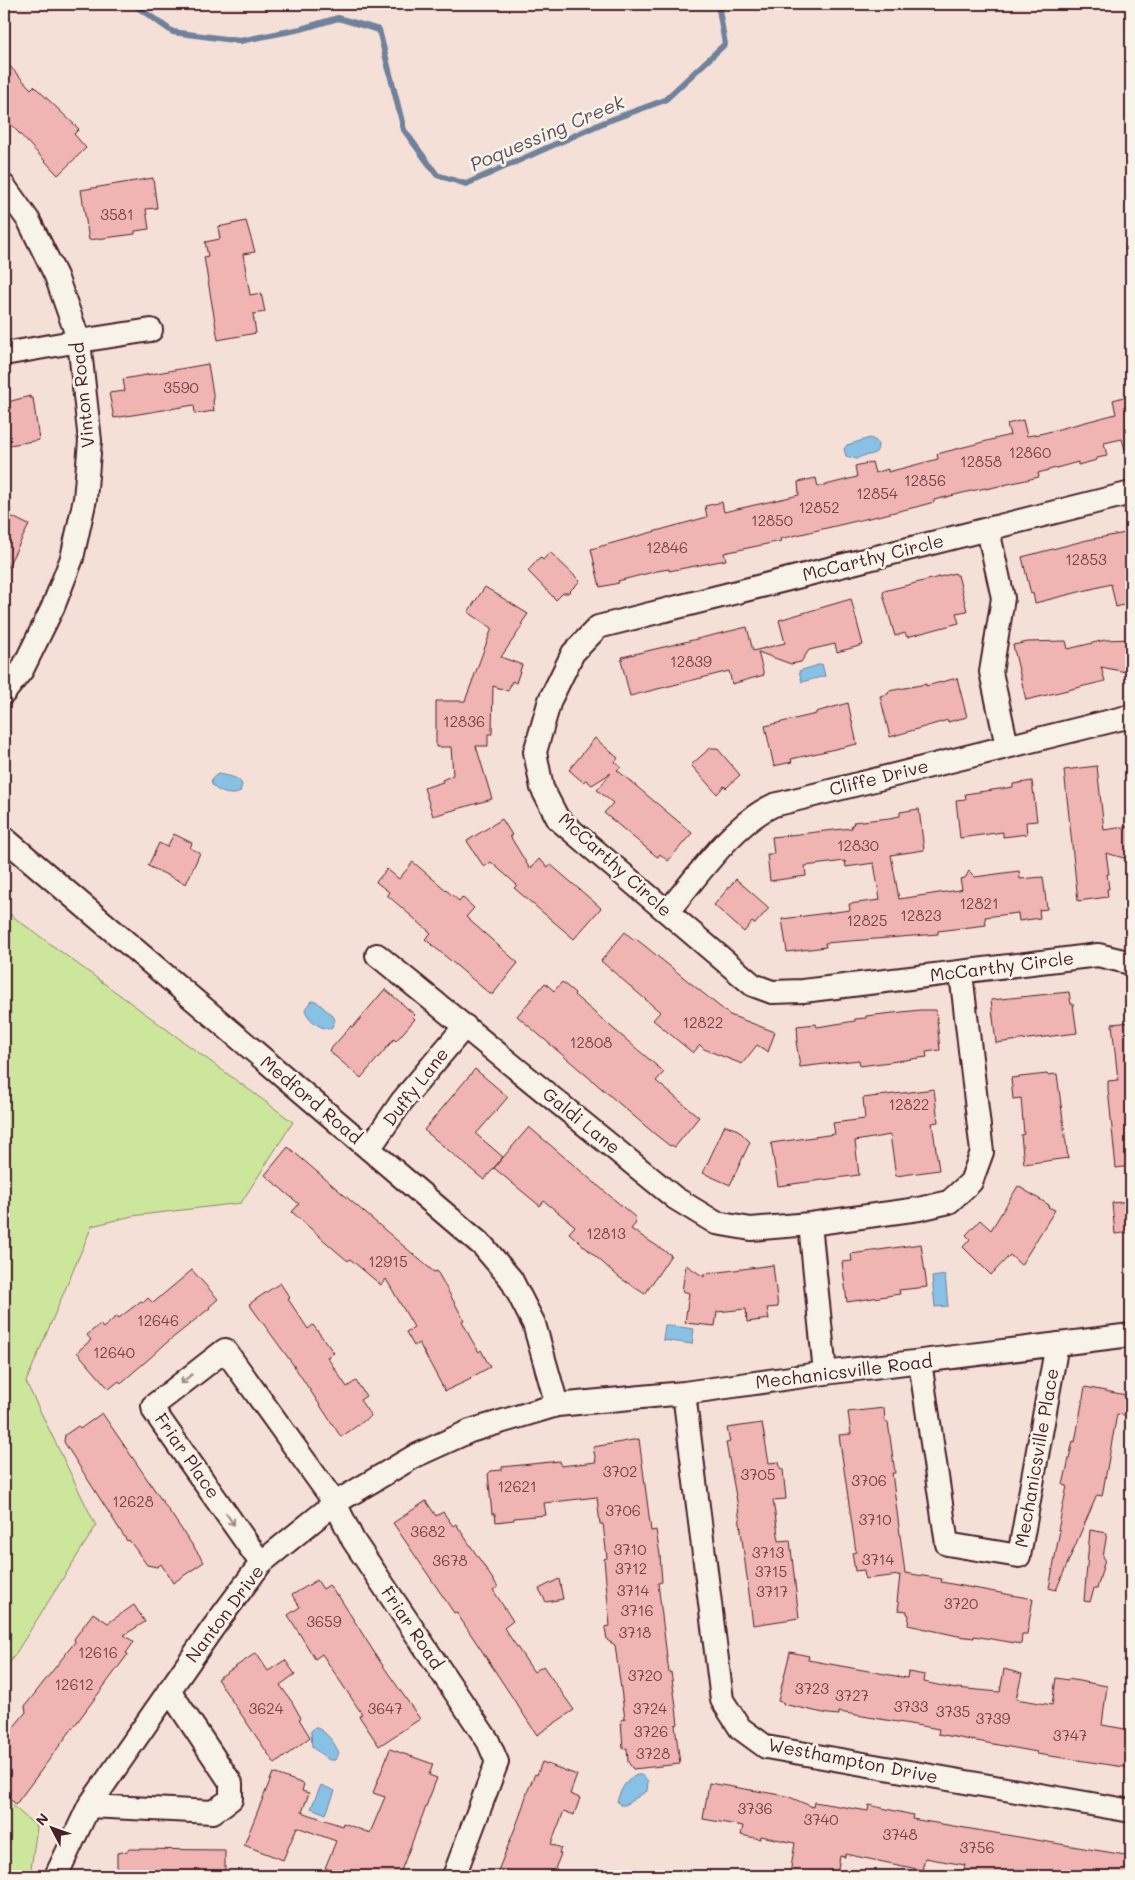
<svg xmlns="http://www.w3.org/2000/svg" width="1135" height="1880" font-family="Mali,sans-serif">
  <style>
    .green { fill: #cce69c; stroke: #8b8264 }
    .water { fill: #87c2e6; stroke: #6f819b }
    .lines { fill: none; stroke-linecap: round; stroke-linejoin: round }
    .stream { stroke: #6f819b; stroke-width: 6 }
    .building { fill: #f0b5b2; stroke: #4a1f2b }
    .minor-casing { stroke: #4a1f2b; stroke-width: 26 }
    .minor { stroke: #f7f3e8; stroke-width: 22 }
    .oneway { stroke: #a0898a }
    .labels { text-anchor: middle; stroke-width: 5; stroke-linejoin: round; paint-order: stroke }
    .number-label { font-size: 15px; fill: #74444d }
    .street-label { font-size: 18px; fill: #4a1f2b; stroke: #f7f3e8 }
    .water-label { font-size: 19px; font-style: italic; fill: #5c5063; stroke: #f7f3e8 }
  </style>
  <rect width="100%" height="100%" fill="#f5e0d8"/>
  <filter id="ink" filterUnits="userSpaceOnUse"><feTurbulence type="fractalNoise" baseFrequency=".02" numOctaves="2"/><feDisplacementMap in="SourceGraphic" scale="10" xChannelSelector="R" yChannelSelector="G"/><feConvolveMatrix kernelMatrix="1 2 1 2 8 2 1 2 1" color-interpolation-filters="sRGB"/></filter>
  <g filter="url(#ink)">
    <!-- green -->
    <path class="green" d="M4 910 293 1122 241 1203 132 1216 92 1226 26 1382 96 1526 4 1672Z
      M4 1798 37 1827 30 1876H4Z"/>
    <!-- water -->
    <path class="water" d="M870 438 876 441 878 445C878 459 865 452 857 459L846 456 844 449 847 445Z
      M822 664 825 676 802 682 799 671Z
      M219 774C227 776 237 776 242 784L240 792C228 800 197 783 219 774Z
      M311 1001H316L333 1016 335 1020 332 1027 329 1029C320 1029 306 1018 305 1009Z
      M945 1275 948 1306 935 1307 932 1277Z
      M665 1325 694 1329 692 1344 663 1340Z
      M315 1727C327 1732 334 1742 339 1753L335 1760H329L312 1747 311 1731Z
      M637 1775H641L648 1781 647 1791 625 1805H620L617 1801C621 1790 625 1780 637 1775Z
      M321 1785 335 1791 326 1814 311 1808Z"/>
    <g class="lines">
      <!-- stream -->
      <path class="stream" d="M133 4 173 32 240 41 301 29 338 18 379 30 404 130 437 175 466 184 605 122 665 100 725 44 718 4"/>
    </g>
    <!-- building -->
    <path class="building" d="M4 60 31 89 34 86 79 129 74 134 86 148 58 175 4 117Z
      M153 178 157 208 146 209 149 229 135 231V234L89 240 81 190Z
      M246 221 255 252 243 254 250 295 261 293 265 312 253 314 256 333 218 340 204 257 208 256 205 242 220 239 218 227Z
      M208 364 214 400H213L214 411 195 414 194 405 114 418 109 393 125 391 123 379Z
      M1131 395V448L1125 449 1122 439 1104 443 1107 456 1097 458V460L1078 465V462L1038 473 1039 477 986 489V488L971 491 934 500V502L916 507 780 539 781 541 724 553 726 560 669 571V569L657 571 618 581 619 583 600 587 591 549 707 517 705 506 722 502 724 512 799 495 798 482 816 478 818 487 857 477 855 466 872 462 875 473 888 469V472L938 459 937 454 1010 435 1007 424 1023 420 1027 436 1040 434 1116 414 1113 400Z
      M30 396V398H33L39 440 4 446V403Z
      M4 513 29 525 4 574Z
      M1131 532V603L1116 607 1111 584 1035 603 1033 593 1031 594 1022 557 1087 540Z
      M550 552 580 581 568 593H563L556 600 528 571 540 557 543 560Z
      M955 573 956 575H958L967 611 956 613 959 623 907 637 905 633 895 636 883 594 884 591Z
      M485 587 528 614 521 624 523 625 501 657 522 665 516 683 512 681 508 691 493 686 492 734H488V746H476L492 799 433 816 424 788 443 782 442 780 453 775 451 747H436V701H465L492 628 468 612Z
      M851 599 863 645 837 652 835 644 809 650 801 662 791 664 758 652 764 675 732 684 729 671 630 696 621 660 623 659 622 657 747 627 753 651 785 643 779 620Z
      M1131 639V673L1101 667 1105 681 1026 700 1013 645 1028 642 1066 641 1068 649 1105 640Z
      M957 678 967 717 948 722V720L890 737 880 696 888 694 889 691 926 684V686Z
      M848 703 857 744 791 759 792 762 774 766 765 726 816 714V712Z
      M595 738 618 758 615 762 621 767 617 770 692 833 668 861 660 854 658 857 656 856 604 813 613 803 597 790 611 773 592 785 586 780 583 782 569 770Z
      M710 748H717L740 775 726 788 724 786 717 794 691 765Z
      M1097 766 1104 830 1131 826V860L1106 853 1109 874H1107L1109 889H1107L1108 897 1078 901 1064 770Z
      M1032 781 1037 821 1026 822 1027 834 1003 837V832L960 838 956 800 966 799 965 794 1013 787V784Z
      M919 809 924 850 891 855 899 899 959 890 962 889 960 879 965 878 969 871 975 877 1019 871 1020 879 1043 877 1047 909 1039 910 1040 918 1019 921 1018 913 985 917 986 925 938 931V934L825 943 826 947 787 952 782 919 850 910 849 904 880 900 874 863 846 867 845 861 805 866 806 876 770 881 767 854H774L772 837 852 828 851 825 854 824 853 822 890 818 900 816V812Z
      M502 819 512 835 510 836 530 869 539 859 548 867 550 864 601 908 574 939 514 888 517 885 491 862 484 867 467 841Z
      M174 834 192 843 190 848 200 853 186 884 148 866 159 843 167 847Z
      M413 862 459 901 462 897 474 908 466 917 518 963 493 994H490L425 939 431 933 387 895 389 892 376 882 387 869 399 879Z
      M736 879 769 908 755 924 752 922 744 932 714 905Z
      M625 932 633 939 635 938 730 1015 775 1032 768 1052 757 1045 742 1064 704 1049 700 1045 693 1053 653 1020 660 1012 601 961Z
      M562 982 575 993 574 995 664 1072 656 1081 699 1117 675 1147 671 1145 670 1146 656 1135 517 1016 545 983 554 991Z
      M385 989 415 1015 413 1017 415 1019 396 1041 394 1039 361 1078 329 1051 351 1026 353 1027Z
      M1069 992 1071 1004H1073L1077 1033 996 1043 991 1000Z
      M920 1010H936L940 1050 926 1052 927 1057 860 1066 859 1060 800 1067 796 1041 798 1042 797 1026 816 1024 817 1027 855 1021V1019L866 1018V1016Z
      M1131 1022V1166L1116 1168 1108 1089V1081L1118 1080 1112 1024Z
      M475 1069 508 1097 476 1134 503 1157 484 1180 424 1130Z
      M1047 1074V1075L1057 1074 1068 1158 1024 1164 1021 1135 1024 1134 1021 1098 1013 1099 1011 1078Z
      M934 1089 938 1122 932 1123 939 1170 896 1176 890 1135 855 1141 859 1175 778 1186 771 1143 835 1134 833 1123 865 1119 863 1098Z
      M725 1125 738 1130 750 1142 730 1185 703 1173Z
      M529 1127 636 1218 634 1221 636 1223 631 1229 671 1255 645 1294 620 1278 569 1233 575 1226 544 1201 540 1206 494 1168Z
      M288 1147 434 1272 437 1271 464 1320 462 1321 470 1337 479 1352 481 1350 490 1367 470 1378 471 1379 445 1391 419 1343 414 1346 406 1332 414 1327 386 1279 381 1285 350 1259 348 1261 336 1251 292 1212 299 1204 265 1175Z
      M1018 1186 1049 1205 1048 1207 1055 1210 1021 1265 1010 1255 991 1275 963 1247 970 1239 966 1235 980 1220 991 1230Z
      M1131 1201V1232L1115 1234 1112 1203Z
      M921 1244 927 1287 899 1290 900 1294 847 1302 842 1262 852 1261 851 1254Z
      M686 1265 704 1277V1274L773 1265 778 1307 767 1308 769 1319 747 1322 746 1309 717 1312 715 1326 685 1323 689 1293 682 1291Z
      M192 1270 218 1299 209 1307 210 1308 165 1344 151 1357 121 1383 119 1381 109 1389 77 1352 91 1340 87 1335 100 1324 103 1328 117 1316 119 1318 141 1301 144 1302 148 1298 153 1303Z
      M280 1283 290 1298 288 1299 308 1329 313 1325 334 1353 327 1357 347 1387 356 1381 366 1396 360 1400 371 1416 341 1437 292 1363 249 1304Z
      M1085 1387 1131 1396V1406L1129 1416 1117 1414 1102 1496 1097 1495 1056 1590 1049 1588 1060 1530H1058L1067 1486 1063 1485 1073 1441 1075 1442Z
      M884 1408 885 1422H888L895 1473H892L905 1573 942 1579 941 1582 1033 1599 1027 1634H1022L1021 1644 974 1636V1638L958 1636 908 1625 909 1615 907 1614V1611L898 1610 899 1603 897 1602 900 1575 865 1579 864 1570 855 1571 852 1553 856 1552 839 1435 851 1434 848 1412Z
      M102 1413 204 1562 173 1583 161 1564 157 1567 147 1565 129 1540 127 1541 64 1442 65 1435 78 1426 80 1429Z
      M762 1423 769 1463 779 1462 780 1468 783 1470 786 1499 773 1500 779 1541 790 1540 799 1618 753 1625 738 1507 726 1443 730 1442 727 1428Z
      M639 1439 651 1531 656 1530 660 1555 662 1582 658 1583 669 1673 671 1672 675 1699 678 1724 675 1725 680 1764 633 1769 628 1762 627 1748 623 1749 621 1720 625 1719 615 1645 607 1640 605 1627 610 1626 604 1559 607 1558 603 1524H600L597 1497 544 1503 546 1515 514 1518V1520L496 1522 495 1514H492L488 1474 491 1471 502 1470V1467L560 1461 561 1466 596 1462 593 1447Z
      M426 1501 436 1516 443 1512 453 1526 456 1524 498 1587 493 1590 513 1621 504 1628 534 1672 543 1666 574 1710 537 1735 478 1645 456 1612 454 1613 446 1601 393 1523Z
      M1090 1530 1107 1533 1103 1557 1105 1559 1097 1589H1094L1090 1602 1084 1601Z
      M559 1579 563 1599 546 1602 539 1589Z
      M317 1580 323 1589 329 1585 337 1596 338 1595 379 1660 420 1719 379 1746 359 1716 362 1714 322 1654 315 1659 288 1615 300 1607 292 1595Z
      M134 1605 145 1622 124 1635 134 1642 126 1653 128 1654 16 1804 4 1795V1739L26 1712 25 1706 75 1642 74 1639 93 1613 108 1623Z
      M790 1652 809 1656 808 1660 907 1678 908 1672 925 1675 924 1682 956 1689V1688L1000 1692 1004 1669 1022 1674 1016 1699 1052 1705 1056 1678 1068 1680V1679L1107 1686 1102 1725 1131 1730V1768L1037 1754V1752L938 1734 939 1729 839 1712V1715L828 1714 783 1704 784 1703 778 1701Z
      M256 1653 268 1671 285 1660 295 1674 280 1685 292 1702 301 1718 299 1719 310 1737 275 1764 217 1679Z
      M390 1749 433 1764 429 1775 437 1778 399 1876H346L325 1868 336 1841 297 1827 283 1860 244 1845 273 1773 304 1784 302 1791 309 1793 302 1812 342 1826 343 1823 370 1833 385 1797 373 1793Z
      M542 1762 577 1775 570 1794 580 1798 574 1815 564 1811 551 1844 561 1848 559 1853 561 1854 552 1876H496L519 1818 528 1790 535 1774 537 1775Z
      M709 1783 787 1796 813 1807 814 1802 868 1811 869 1805 913 1815 912 1819 1131 1856V1876H962L965 1865 925 1858 922 1870 845 1854V1857L840 1856 837 1876H805L790 1874 795 1843 761 1836 760 1839 741 1835 743 1826 703 1819Z
      M128 1849 225 1850V1876H117V1853L128 1851Z"/>
    <g class="lines">
      <!-- minor casing -->
      <g class="minor-casing">
        <path id="minor" d="M4 186 29 221 56 276 79 341 90 441 85 499 72 558 53 607 22 670 4 693
          M4 354 79 341 151 330
          M1131 493 598 627 573 653 550 700 535 752 542 788 558 819 753 985 772 992 803 991 1098 955 1131 963
          M988 530 1003 598 991 672 1007 746
          M4 838 483 1246 511 1279 534 1324 557 1405
          M668 911C698 876 732 824 774 805L1131 716
          M377 955 675 1198 716 1223 751 1229 810 1224 919 1209 949 1202 971 1182 982 1152 961 973
          M369 1149 402 1101 465 1026
          M810 1224 825 1373
          M920 1362 947 1544 1019 1556 1057 1344
          M684 1393 722 1700 740 1728 766 1747 1131 1811
          M261 1563 154 1411 153 1406 225 1350 335 1503 353 1540 488 1741 497 1762 454 1876
          M89 1806 213 1812 231 1799V1783L169 1690
          M56 1876 89 1806 212 1629 261 1563 335 1503 415 1456 470 1431 557 1405 684 1393 825 1373 1131 1335"/>
      </g>
      <!-- minor -->
      <use href="#minor" class="minor"/>
    </g>
    <!-- one-way arrows -->
    <defs><path id="oneway-shaft" d="M-6 0H5M1.5-3L5.5 0L1.5 3" fill="none" stroke-width="1.6" stroke-linecap="round" stroke-linejoin="round" transform="scale(1.25)"/></defs>
    <g class="oneway">
      <use href="#oneway-shaft" transform="translate(186 1379) rotate(142)"/>
      <use href="#oneway-shaft" transform="translate(230 1519) rotate(55)"/>
    </g>
  </g>
  <g class="labels">
    <!-- number labels -->
    <g class="number-label">
      <text x="117" y="220">3581</text>
      <text x="181" y="393">3590</text>
      <text x="1030" y="458">12860</text>
      <text x="981" y="467">12858</text>
      <text x="925" y="486">12856</text>
      <text x="877" y="499">12854</text>
      <text x="819" y="513">12852</text>
      <text x="772" y="526">12850</text>
      <text x="667" y="553">12846</text>
      <text x="1086" y="565">12853</text>
      <text x="691" y="667">12839</text>
      <text x="464" y="727">12836</text>
      <text x="858" y="851">12830</text>
      <text x="979" y="909">12821</text>
      <text x="921" y="921">12823</text>
      <text x="867" y="926">12825</text>
      <text x="703" y="1028">12822</text>
      <text x="591" y="1048">12808</text>
      <text x="909" y="1110">12822</text>
      <text x="606" y="1239">12813</text>
      <text x="388" y="1267">12915</text>
      <text x="158" y="1326">12646</text>
      <text x="114" y="1358">12640</text>
      <text x="620" y="1477">3702</text>
      <text x="758" y="1480">3705</text>
      <text x="869" y="1486">3706</text>
      <text x="517" y="1492">12621</text>
      <text x="133" y="1507">12628</text>
      <text x="623" y="1516">3706</text>
      <text x="875" y="1525">3710</text>
      <text x="428" y="1537">3682</text>
      <text x="630" y="1555">3710</text>
      <text x="768" y="1558">3713</text>
      <text x="878" y="1565">3714</text>
      <text x="450" y="1566">3678</text>
      <text x="631" y="1574">3712</text>
      <text x="771" y="1577">3715</text>
      <text x="633" y="1596">3714</text>
      <text x="772" y="1597">3717</text>
      <text x="961" y="1609">3720</text>
      <text x="637" y="1616">3716</text>
      <text x="324" y="1627">3659</text>
      <text x="635" y="1638">3718</text>
      <text x="98" y="1658">12616</text>
      <text x="645" y="1681">3720</text>
      <text x="74" y="1690">12612</text>
      <text x="812" y="1694">3723</text>
      <text x="852" y="1701">3727</text>
      <text x="911" y="1712">3733</text>
      <text x="266" y="1714">3624</text>
      <text x="385" y="1714">3647</text>
      <text x="650" y="1714">3724</text>
      <text x="953" y="1717">3735</text>
      <text x="993" y="1724">3739</text>
      <text x="651" y="1737">3726</text>
      <text x="1070" y="1741">3747</text>
      <text x="653" y="1759">3728</text>
      <text x="755" y="1814">3736</text>
      <text x="821" y="1825">3740</text>
      <text x="900" y="1840">3748</text>
      <text x="977" y="1853">3756</text>
    </g>
    <!-- street labels -->
    <g class="street-label">
      <text transform="translate(83 395) rotate(-96)" y="6">Vinton Road</text>
      <text transform="translate(873 558) rotate(-14)" y="6">McCarthy Circle</text>
      <text transform="translate(879 778) rotate(-14)" y="6">Cliffe Drive</text>
      <text transform="translate(615 865) rotate(42)" y="6">McCarthy Circle</text>
      <text transform="translate(1002 967) rotate(-7)" y="6">McCarthy Circle</text>
      <text transform="translate(416 1087) rotate(-52)" y="6">Duffy Lane</text>
      <text transform="translate(311 1100) rotate(40)" y="6">Medford Road</text>
      <text transform="translate(581 1121) rotate(39)" y="6">Galdi Lane</text>
      <text transform="translate(844 1372) rotate(-7)" y="6">Mechanicsville Road</text>
      <text transform="translate(187 1456) rotate(55)" y="6">Friar Place</text>
      <text transform="translate(1037 1458) rotate(-80)" y="6">Mechanicsville Place</text>
      <text transform="translate(225 1614) rotate(-53)" y="6">Nanton Drive</text>
      <text transform="translate(412 1628) rotate(56)" y="6">Friar Road</text>
      <text transform="translate(853 1761) rotate(11)" y="6">Westhampton Drive</text>
    </g>
    <!-- water labels -->
    <g class="water-label">
      <text transform="translate(547 133) rotate(-23)" y="7">Poquessing Creek</text>
    </g>
  </g>
  <!-- margin -->
  <rect width="1135" height="1880" fill="none" stroke="#f7f3e8" stroke-width="20"/>
  <rect x="10" y="10" width="1115" height="1860" fill="none" stroke="#4a1f2b" stroke-width="2" filter="url(#ink)"/>
  <!-- north arrow -->
  <g transform="translate(52 1828) rotate(311)" stroke="#f7f3e8" stroke-width="4" paint-order="stroke">
  <path d="M0-4L9 19L0 12L-9 19Z" fill="#4a1f2b"/>
  <text y="-8" font-size="14" font-weight="bold" text-anchor="middle" fill="#4a1f2b">N</text>
  </g>
</svg>
